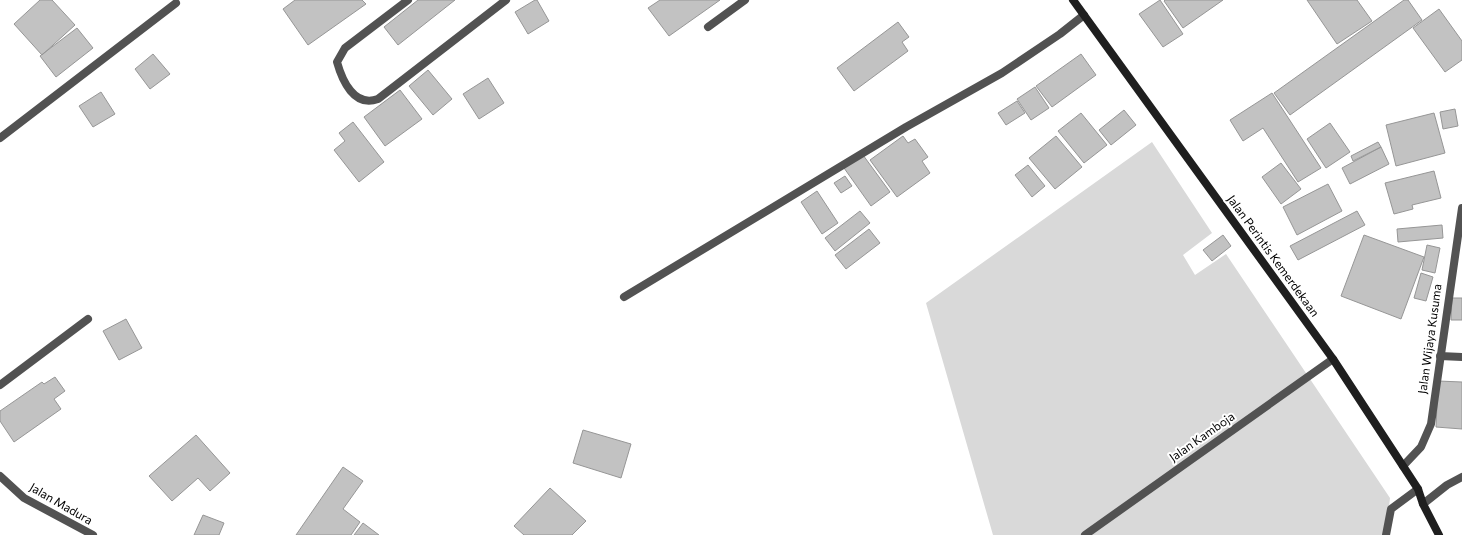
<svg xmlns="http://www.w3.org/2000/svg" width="1462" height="535" font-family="Commissioner,sans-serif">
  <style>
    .green { fill: #d9d9d9 }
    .building { fill: #c2c2c2; stroke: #969696 }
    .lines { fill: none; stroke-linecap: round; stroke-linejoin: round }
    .lane { stroke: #525252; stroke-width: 8 }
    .street { stroke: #525252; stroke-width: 8 }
    .secondary { stroke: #1f1f1f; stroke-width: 8 }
    .labels { text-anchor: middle; stroke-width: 4; stroke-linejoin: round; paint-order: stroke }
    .street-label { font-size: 12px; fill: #000; stroke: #fff }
  </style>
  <rect width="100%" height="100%" fill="#fff"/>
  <!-- green -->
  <path class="green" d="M1152 142 1212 233 1183 255 1195 275 1226 254 1390 498 1386 535H993L926 303Z"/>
  <!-- building -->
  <path class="building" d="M40 0H52L75 25 42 55 14 24Z
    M295 0H362L366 4 308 45 283 9Z
    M418 0H455L398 45 384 27Z
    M535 0H537L549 21 528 34 515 12Z
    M660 0H720L669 36 648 8Z
    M1160 0 1183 34 1163 47 1139 14Z
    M1165 0H1223L1183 28 1164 1Z
    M1307 0H1357L1372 21 1337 44Z
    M1404 0H1408L1422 20 1290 115 1274 93Z
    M1439 9 1462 41V60L1445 72 1413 28Z
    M898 22 909 37 902 42 908 51 854 91 837 68Z
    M77 28 93 48 56 77 40 56Z
    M153 54 170 74 150 89 135 69Z
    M1081 54 1096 75 1052 107 1036 86Z
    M428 70 452 99 433 115 409 86Z
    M488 78 504 103 479 119 463 94Z
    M1035 87 1049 108 1031 120 1017 99Z
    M400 90 422 119 385 146 364 117Z
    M101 92 115 114 93 127 79 106Z
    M1272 93 1321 168 1298 182 1263 128 1243 141 1230 120Z
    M1017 101 1025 113 1006 125 998 113Z
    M1455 109 1458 126 1443 129 1440 112Z
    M1124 110 1136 125 1111 145 1099 130Z
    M1081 113 1107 145 1084 163 1058 131Z
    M1434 113 1445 153 1396 166 1386 125Z
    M353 122 384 162 359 182 334 150 345 141 339 133Z
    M1330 123 1350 152 1326 168 1307 139Z
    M903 136 908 143 915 139 928 157 922 161 930 173 897 197 870 160Z
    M1056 136 1082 167 1055 189 1029 158Z
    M1378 142 1381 147 1353 161 1351 156Z
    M1381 147 1389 164 1350 184 1342 168Z
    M863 155 890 192 871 206 844 168Z
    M1281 163 1301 189 1281 204 1262 177Z
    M1028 165 1045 186 1032 197 1015 175Z
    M1434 171 1441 198 1412 205 1413 209 1394 214 1385 183Z
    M845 176 852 186 841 193 834 183Z
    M1328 184 1342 211 1297 235 1283 207Z
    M817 191 838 223 822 234 801 202Z
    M860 211 870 223 835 251 825 238Z
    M1357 211 1365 225 1298 260 1290 246Z
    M1442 225 1443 238 1398 242 1397 229Z
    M869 229 880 243 846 269 835 255Z
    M1223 235 1231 246 1212 261 1203 250Z
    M1364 235 1424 257 1401 319 1341 296Z
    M1427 245 1440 248 1435 273 1422 270Z
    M1421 273 1433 277 1426 301 1414 298Z
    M1452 298H1462V320H1451Z
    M126 319 142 348 119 360 103 331Z
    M55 377 65 391 54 399 61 409 14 442 0 421V411L42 382 44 384Z
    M1438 381 1462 382V429L1436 427Z
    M583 430 631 444 621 478 573 463Z
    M196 435 230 473 210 491 198 478 172 501 149 476Z
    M343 467 363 481 343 509 360 522 351 535H296Z
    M550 488 586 521 572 535H524L514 526Z
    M203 515 224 523 219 535H194Z
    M363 523 379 535H354Z"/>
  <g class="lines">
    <!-- lane -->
    <path class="lane" d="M1440 356 1462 357
      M0 385 88 319
      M1386 535 1391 509 1418 489"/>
    <!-- street -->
    <path class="street" d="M408 0 345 48 337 62C342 80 354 108 378 99L506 0
      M708 27 745 0
      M0 138 176 3
      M624 297 906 127 1002 73 1060 34 1084 15
      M1403 466 1421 447 1431 424 1462 208
      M0 476 24 498 93 535
      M1423 504 1447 485 1462 477
      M1085 535 1333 359"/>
    <!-- secondary -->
    <path class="secondary" d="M1073 0 1333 359 1418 489 1423 504 1439 535"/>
  </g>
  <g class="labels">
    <!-- street labels -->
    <g class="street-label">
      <text transform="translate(1273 256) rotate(54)" y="4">Jalan Perintis Kemerdekaan</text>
      <text transform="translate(1430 339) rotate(-82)" y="4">Jalan Wijaya Kusuma</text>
      <text transform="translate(1202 437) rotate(-35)" y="4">Jalan Kamboja</text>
      <text transform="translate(61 504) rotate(30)" y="4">Jalan Madura</text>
    </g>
  </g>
</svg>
